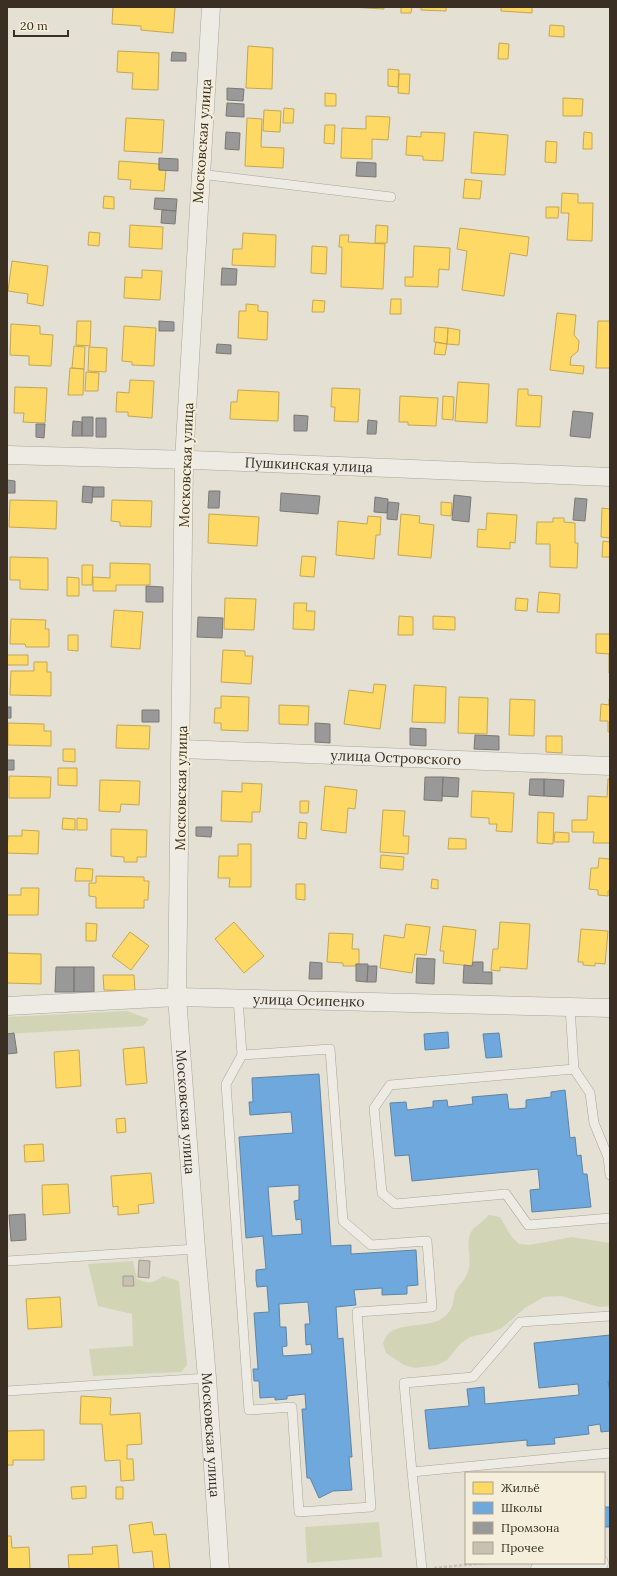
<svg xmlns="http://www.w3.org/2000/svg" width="617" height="1576" font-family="Lora,serif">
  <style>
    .green { fill: #d2d4b6 }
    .homes { fill: #ffd966; stroke: #c4a652 }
    .schools { fill: #6fa8dc; stroke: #5f84a4; fill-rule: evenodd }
    .industry { fill: #999; stroke: #7c7975 }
    .building { fill: #c8c0b3; stroke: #a59c91 }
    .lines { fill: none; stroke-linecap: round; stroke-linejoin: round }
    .lane-casing { stroke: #aaa59b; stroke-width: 10 }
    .street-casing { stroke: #aaa59b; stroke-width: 19 }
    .path { stroke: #c6c2ba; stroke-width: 2.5; stroke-dasharray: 3 2; stroke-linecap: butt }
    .lane { stroke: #edebe3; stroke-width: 9 }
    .street { stroke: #edebe3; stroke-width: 18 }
    .labels { text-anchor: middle; stroke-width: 4; stroke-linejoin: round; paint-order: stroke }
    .street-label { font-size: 14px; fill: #3a2f22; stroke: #f4eeda }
  </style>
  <rect width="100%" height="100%" fill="#e4e0d3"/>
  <!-- green -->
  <path class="green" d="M127 1011 149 1019 143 1026 7 1034V1017Z
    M489 1215 500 1217 511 1236 519 1244 529 1245 572 1237 610 1243V1306L599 1307 561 1296 544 1297 525 1308 502 1328 492 1332 470 1337 461 1343 447 1360 437 1365 415 1368 404 1365 386 1353 383 1343C385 1340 386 1335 389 1333 406 1320 434 1331 449 1312 454 1306 453 1299 455 1292 458 1286 464 1281 467 1274 474 1260 463 1242 473 1229 477 1225 485 1220 489 1215Z
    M133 1261 137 1279C150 1284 152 1284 163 1276L179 1281 187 1365 181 1372 93 1376 89 1349 133 1346 132 1314 98 1306 88 1264Z
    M379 1522 382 1557 307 1563 305 1527Z"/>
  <!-- homes -->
  <path class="homes" d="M113 7H175L173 33 141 30V26L112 24Z
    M350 7H384V9Z
    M401 7H412L411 13H401Z
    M421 7H446V11L421 10Z
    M501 7H532V13L501 11Z
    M550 25 564 26V37L549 36Z
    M499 43 509 44 508 59H498Z
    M248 46 273 48 272 89 246 88Z
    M118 51 159 53 158 90 132 89 133 73 117 72Z
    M388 69 399 70 398 87 388 86Z
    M399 74H410L409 94 398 93Z
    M325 93 336 94V106H325Z
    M563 98 583 99 582 116H563Z
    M284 108 294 109 293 123H283Z
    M264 110 281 111 280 132 263 131Z
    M366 116 390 117 388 140 372 139V159L341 158 342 128 366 129Z
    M126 118 164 120 162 153 124 151Z
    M247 118 262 119 261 147 284 148 283 168 245 166Z
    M325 125H335L334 144 324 143Z
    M421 132 445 133 443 161 423 160V156L406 155 407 136 421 137Z
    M474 132 508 135 505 175 471 173Z
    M584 132 592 133V149H583Z
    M546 141 557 142 556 163 545 162Z
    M119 161 159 164V170H166L164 191 130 189 131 180 118 179Z
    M465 179 482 181 480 199 463 198Z
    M562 193 578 194V203H593L592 241 567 240 569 213H561Z
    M104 196 114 197V209L103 208Z
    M546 207H559L558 218H546Z
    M130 225 163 227 162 249 129 247Z
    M376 225 388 226 387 243H375Z
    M460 228 529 237 527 256 510 253 504 296 462 290 467 251 457 249Z
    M89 232 100 233 99 246 88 245Z
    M243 233 276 235 275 267 232 265 233 249H242Z
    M340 235H349L348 242 385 244 383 289 341 287 342 247H339Z
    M312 246 327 247 326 274 311 273Z
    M414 246 450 248 449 270 439 269 438 287 405 286V277H413Z
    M12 261 48 266 43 306 27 303 28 294 8 291Z
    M142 270 162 271 160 300 124 298 125 277 142 278Z
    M391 299H401V314H390Z
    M313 300 325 301 324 312H312Z
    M246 304 258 305V311L268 312 267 340 238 338 239 311H246Z
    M557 313 576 315 574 335 579 341 578 351 571 357 570 365 584 366 583 374 550 370Z
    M77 321H91L90 346 76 345Z
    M598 321H610V368H596Z
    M11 324 40 326V334L53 335 51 366 29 365V356L10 355Z
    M124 326 156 328 154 366 132 365V362L122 361Z
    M435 327 448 328 447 344 434 342Z
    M448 328 460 330 459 345 447 344Z
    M436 342 447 344 445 355 434 354Z
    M74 346 85 347 84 369 72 368Z
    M89 347 107 348 106 372 88 371Z
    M70 368 84 369 83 395H68Z
    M86 372 99 373 98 391H85Z
    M130 380 154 381 152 418 128 416V412H116L117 392 129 393Z
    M458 382 489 384 487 423 455 421Z
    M15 387 47 388 45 423 23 422 24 413H14Z
    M332 388 360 389 358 422 334 421 335 407H331Z
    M518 389H528V395L542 396 540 427 516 426Z
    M238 390 279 392 278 421 230 419 231 402H237Z
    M400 396 438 398 436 426 408 425V422H399Z
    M443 396 454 397 453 420 442 419Z
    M10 500 57 501 56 529 9 527Z
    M112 500 152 501 151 527 120 526V522L111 521Z
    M441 502 452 503 451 516 441 515Z
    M602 508 610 509V538L601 537Z
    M487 513 517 515 515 543 510 542V549L477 547 478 529 486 530Z
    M209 514 259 517 257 546 208 543Z
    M401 514 420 516 419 523 434 525 431 558 398 555Z
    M368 516 381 517 380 535H376L374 559 336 555 338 521 367 524Z
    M553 518H564V522L575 523V543H578L577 568 550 567V544H536L537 522H553Z
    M603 541 610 542V557H602Z
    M302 556 316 557 314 577 300 576Z
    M10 557 48 558V590L20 589V580H10Z
    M110 563 150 564V585H116V591H93V577L110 578Z
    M82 565H93L92 585H82Z
    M67 577 79 578V596H67Z
    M539 592 560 594 559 613 537 612Z
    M225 598 256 599 254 630 224 629Z
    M516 598 528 599 527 611 515 610Z
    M294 603H307L306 611H315L314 630 293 629Z
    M114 610 143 612 140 649 111 647Z
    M399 616 413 617V635H398Z
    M433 616 455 617V630L433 629Z
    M11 619 46 620 45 629H49V647H26L25 644H10Z
    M596 634H610V673H609V654L596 653Z
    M68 635H78V651L68 650Z
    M223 650 245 651V656H253L251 684 221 682Z
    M7 655H28V665H7Z
    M34 662H47V672H51V696L10 695 11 671H34Z
    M374 684 386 685 380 729 344 724 349 690 373 693Z
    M414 685 446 687 445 723 412 722Z
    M221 696 249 697 248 731 221 730V723H214L215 708H221Z
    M459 697 488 698 487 734 458 733Z
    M510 699 535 700 534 736 509 735Z
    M609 699H610V732H608V721H600L601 704 609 705Z
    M279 705 309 706 308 725 279 724Z
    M8 723 44 724V731H51V746L8 745Z
    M117 725 150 726 149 749 116 748Z
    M546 736H562V753L546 752Z
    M63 749H75V762L63 761Z
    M58 768H77V786L58 785Z
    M9 776 51 777 50 798H9Z
    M608 779H610V843H593L594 832H572V820H587L588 796 607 797Z
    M100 780 140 781 139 805 121 804 120 812 99 811Z
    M242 783 262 784 260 812H252V822L221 821 222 791 242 792Z
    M325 786 357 790 355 809 348 808 346 833 321 830Z
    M472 791 514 793 512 832 496 831 497 824H489V818L471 817Z
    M300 801H309L308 813H300Z
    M383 810 405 811 403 836H409L408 854 380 852Z
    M538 812 554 813 553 844 537 843Z
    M63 818 75 819V830L62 829Z
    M77 818 87 819V830H77Z
    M299 822 307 823 306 839 298 838Z
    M111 829 147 830 146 857H137V862H124V857L111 856Z
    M22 830 39 831 38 854 7 853 8 836H22Z
    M555 832 569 833V842H554Z
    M449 838 466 839V849H448Z
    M238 844H251V887H229L230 878H218L219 856H238Z
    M381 855 404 857 403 870 380 868Z
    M599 858 610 859V891H608V896L598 895V890L589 889 591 868H598Z
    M76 868 93 869 92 881H75Z
    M96 876 144 877V881H149L148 900H144V908H96V897L89 896V883H96Z
    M432 879 438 880V889L431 888Z
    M296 884H305V900L296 899Z
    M21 888H39L38 915H7V895H21Z
    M234 922 264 956 244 973 215 939Z
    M500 922 530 924 527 969 500 967V971L491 970 493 949H498Z
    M86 923 97 924 96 941H86Z
    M406 924 430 927 426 955 415 954 412 973 380 968 384 935 404 938Z
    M443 926 476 930 472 966 443 963 444 951H440Z
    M581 929 608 931 605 964 595 963V966L583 965V962H578Z
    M130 932 149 946 131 970 112 956Z
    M329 933 353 934 352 949H359V964H356V966H343V963L327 962Z
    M7 953 41 954V984L7 983Z
    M103 975H134L135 991 104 990Z
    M144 1047 147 1083 126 1085 123 1049Z
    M79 1050 81 1086 56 1088 54 1052Z
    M125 1118 126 1132 117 1133 116 1119Z
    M43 1144 44 1161 25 1162 24 1145Z
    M151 1173 154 1203 138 1205 139 1213 118 1215V1206L113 1207 111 1176Z
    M68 1184 70 1213 43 1215 42 1185Z
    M60 1297 62 1327 28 1329 26 1299Z
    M81 1396 111 1398 110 1415 140 1413 142 1444 127 1445V1459H133L134 1480 121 1481 120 1460 105 1461 102 1424H80Z
    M44 1430V1460H13V1465H7V1431Z
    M86 1486V1498L72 1499 71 1487Z
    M116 1487H123V1499H116Z
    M152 1522 154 1535 166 1534 170 1569H154L152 1551 133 1553 129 1525Z
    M7 1536H11L12 1548 29 1547 30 1569H7Z
    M117 1545 119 1569H69L68 1555 93 1554 92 1547Z"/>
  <!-- schools -->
  <path class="schools" d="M448 1032 449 1048 425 1050 424 1034Z
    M499 1033 502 1057 486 1058 483 1034Z
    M319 1074 331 1246 351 1245V1254L416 1250 418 1285 407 1286V1294L382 1295V1288L354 1290 356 1305 336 1307 338 1339 343 1338 352 1457H349L352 1490 333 1491 319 1498 310 1478H307L302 1409H306L305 1394 287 1396V1399L275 1400V1397L260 1398 259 1381H254L253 1369H258L254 1313 269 1312 267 1286 257 1287 256 1280V1270L266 1269 263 1236 246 1238 239 1137 293 1133 291 1112 250 1115 249 1102H253L252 1078ZM299 1185V1200L294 1201 296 1220 301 1219 302 1234 272 1236 268 1187ZM308 1302 310 1324H305L306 1345 311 1344 312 1354 283 1356 282 1347 287 1346 286 1327H280L279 1304Z
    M565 1090 570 1138 575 1137 577 1156 581 1155 583 1174H587L591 1207 532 1212 530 1190 540 1189 538 1169 412 1181 409 1155 395 1156 390 1103 406 1102 407 1110 433 1107V1101L447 1100 448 1107 473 1104 472 1097 507 1094 509 1109H516L526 1108V1100L551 1097V1092Z
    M610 1335V1381H608L610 1392V1431L601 1432 600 1424 588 1426 589 1434 554 1438 555 1444 527 1446V1440L429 1449 425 1410 469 1406 467 1389 484 1387 485 1404 579 1395 578 1384 539 1388 534 1343Z
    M604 1507H610V1527H604Z"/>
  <!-- industry -->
  <path class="industry" d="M172 52 186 53V61H171Z
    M227 88 244 89 243 101 227 100Z
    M227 103 244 104V117L226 116Z
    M226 132 240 133 239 150 225 149Z
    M159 158 178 159V171L159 170Z
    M357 162 376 163V177L356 176Z
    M155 198 177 199 176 211 154 209Z
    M162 210 176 211 175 224 161 223Z
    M222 268 237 269 236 285H221Z
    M159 321 174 322V331H159Z
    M217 344 231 345V354L216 353Z
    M573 411 593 413 590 438 570 436Z
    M294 415 308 416 307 431H294Z
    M82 417H93V436H82Z
    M96 418H106V437H96Z
    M368 420 377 421 376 434H367Z
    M73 421 82 422V436H72Z
    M36 424H45L44 438 36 437Z
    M7 480 15 481V493H7Z
    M83 486 93 487 92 503 82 502Z
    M93 487H104V497H92Z
    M209 491H220L219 508H208Z
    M281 493 320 496 318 514 280 511Z
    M454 495 471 497 469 522 452 520Z
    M375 497 388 499 387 513 374 512Z
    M575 498 587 499 585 521 573 520Z
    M388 502 399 503 397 520 387 519Z
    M146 586 163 587V602H146Z
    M198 617 223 618 222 638 197 637Z
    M7 707H11V718H7Z
    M142 710H159V722H142Z
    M315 723 330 724V743L315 742Z
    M410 728 426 729V746L410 745Z
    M475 735 499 736V750L474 749Z
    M7 760H14V770H7Z
    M425 777H443L442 801 424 800Z
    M443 777 459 778 458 797 442 796Z
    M530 779H544V796L529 795Z
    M544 779 564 780 563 797 544 796Z
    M196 827H212L211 837 196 836Z
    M417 958 435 959 434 984 416 983Z
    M310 962 322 963V979H309Z
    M473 962H483V972H492V984L463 983 464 965 472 966Z
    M356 964H368L367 982 356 981Z
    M368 966H377L376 982H367Z
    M56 967H74V992H55Z
    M74 967H94V992H74Z
    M14 1033 17 1053 7 1054V1034Z
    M25 1214 26 1240 11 1241 9 1215Z"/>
  <!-- building -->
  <path class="building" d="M139 1260 150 1261 149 1278 138 1277Z
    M123 1276H133L134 1286H123Z"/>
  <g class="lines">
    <!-- lane casing -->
    <g class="lane-casing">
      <path id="lane" d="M200 174 391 197
        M238 998 242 1055 226 1084 249 1410 292 1407 299 1512 371 1507 357 1312 432 1307 427 1241 371 1245 343 1221 330 1049 242 1055
        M570 1007 574 1069 590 1093 594 1123 608 1157 610 1175
        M574 1069 390 1085 374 1108 382 1193 395 1204 506 1194 528 1225 610 1218
        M7 1261 196 1249
        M7 1391 207 1378
        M412 1472 404 1383 473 1377 520 1322 610 1316
        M422 1569 412 1472 610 1453"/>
    </g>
    <!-- street casing -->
    <g class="street-casing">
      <g id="street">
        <path id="s1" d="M211 7 184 460 177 997 196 1249 207 1378 220 1569"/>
        <path id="s2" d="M7 455 192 460 610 477"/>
        <path id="s3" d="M182 749 610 766"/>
        <path id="s4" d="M7 1006 177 997 610 1008"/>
        <path d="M540 1569 599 1563"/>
      </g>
    </g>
    <!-- path -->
    <path class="path" d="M434 1568 485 1563"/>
    <!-- lane -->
    <use href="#lane" class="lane"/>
    <!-- street -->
    <use href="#street" class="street"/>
  </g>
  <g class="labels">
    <!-- street labels -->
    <g class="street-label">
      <text transform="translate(202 141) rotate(-86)" y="5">Московская улица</text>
      <text transform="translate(186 465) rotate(-88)" y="5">Московская улица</text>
      <text dy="5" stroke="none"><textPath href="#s2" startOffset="302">Пушкинская улица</textPath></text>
      <text dy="5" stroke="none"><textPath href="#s3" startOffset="214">улица Островского</textPath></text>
      <text transform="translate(181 788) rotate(-89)" y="5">Московская улица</text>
      <text dy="5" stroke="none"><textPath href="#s4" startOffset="302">улица Осипенко</textPath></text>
      <text dy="5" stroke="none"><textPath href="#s1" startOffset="1106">Московская улица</textPath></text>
      <text dy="5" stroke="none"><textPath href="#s1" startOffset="1430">Московская улица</textPath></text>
    </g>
  </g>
  <!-- border -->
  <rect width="617" height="1576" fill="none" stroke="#3a2f22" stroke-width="16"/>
  <!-- legend -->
  <rect x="465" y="1472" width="140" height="92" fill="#f4eeda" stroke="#aaa290"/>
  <rect x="473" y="1482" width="20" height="12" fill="#ffd966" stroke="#aaa290"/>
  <text x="501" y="1492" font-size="12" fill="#3a2f22">Жильё</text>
  <rect x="473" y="1502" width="20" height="12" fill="#6fa8dc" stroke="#aaa290"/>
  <text x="501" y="1512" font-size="12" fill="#3a2f22">Школы</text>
  <rect x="473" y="1522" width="20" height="12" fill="#999999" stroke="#aaa290"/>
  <text x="501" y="1532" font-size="12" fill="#3a2f22">Промзона</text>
  <rect x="473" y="1542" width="20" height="12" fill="#c8c0b3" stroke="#aaa290"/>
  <text x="501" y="1552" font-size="12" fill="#3a2f22">Прочее</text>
  <!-- scale -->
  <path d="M14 30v6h54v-6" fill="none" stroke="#3a2f22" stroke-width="2"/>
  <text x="20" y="30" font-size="12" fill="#3a2f22" stroke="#f4eeda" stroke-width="3" paint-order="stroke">20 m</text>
</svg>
